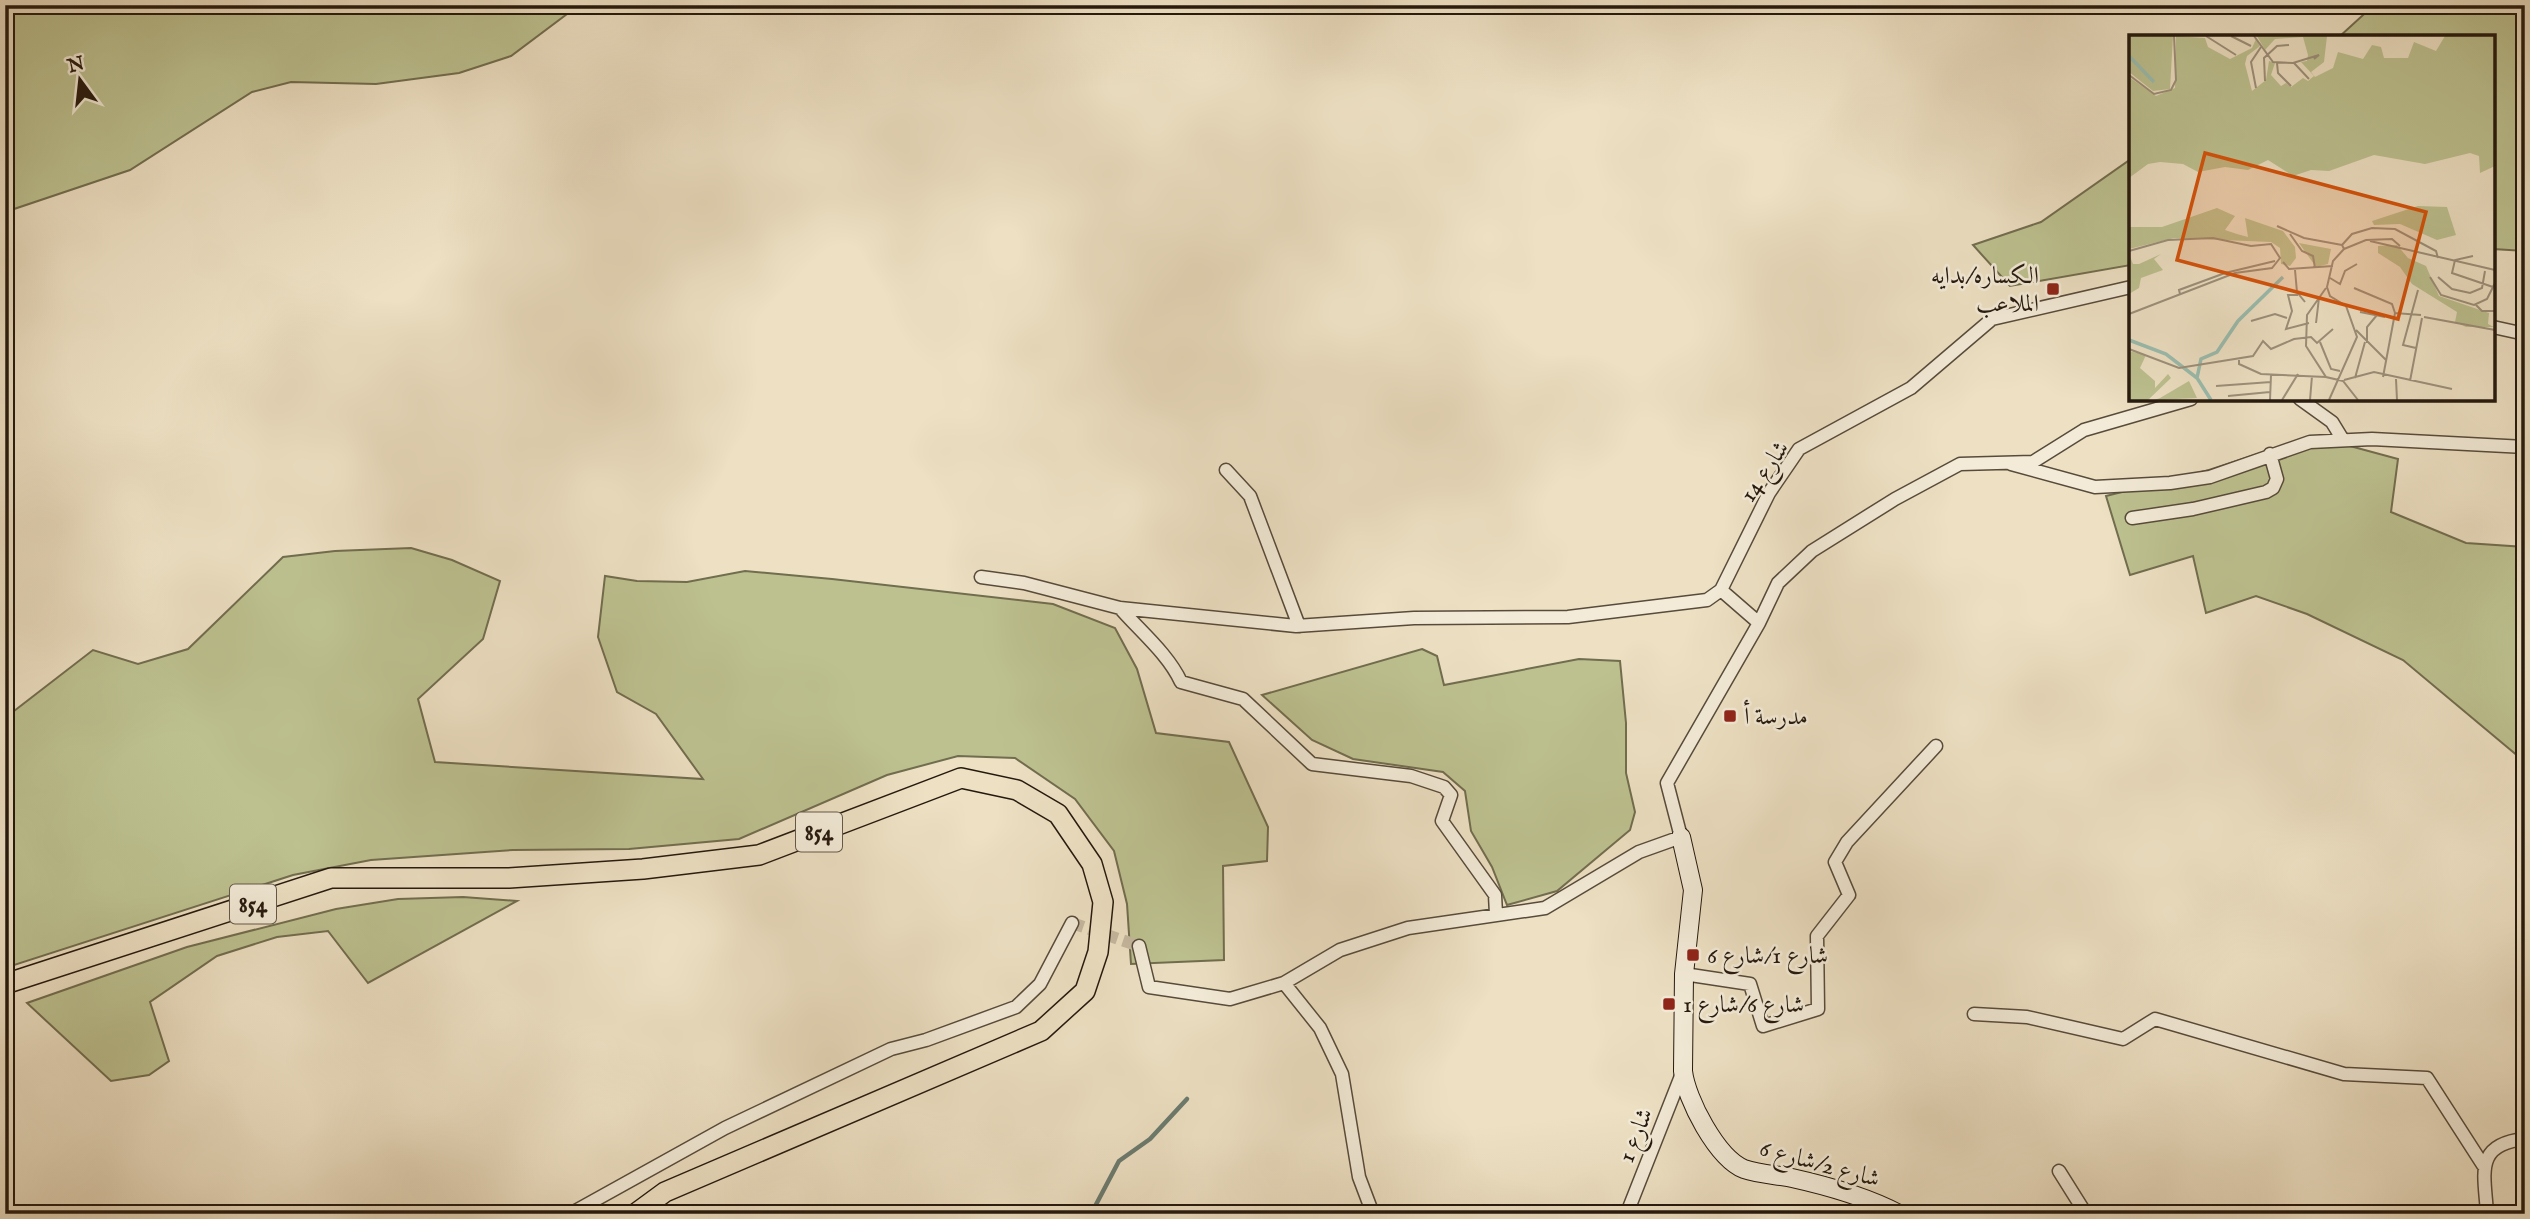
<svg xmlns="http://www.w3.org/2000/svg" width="2530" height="1219" font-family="'IM FELL English',Amiri,serif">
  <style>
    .green { fill: #bdc190; stroke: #716d4f; stroke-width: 2 }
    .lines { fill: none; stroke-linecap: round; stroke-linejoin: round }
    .stream { stroke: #6b7b6f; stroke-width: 4.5 }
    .street-tunnel { stroke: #c5b89f; stroke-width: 12; stroke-dasharray: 12 6; stroke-linecap: butt }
    .street-casing { stroke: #574b3b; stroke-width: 15 }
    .secondary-casing { stroke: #25190e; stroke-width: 20 }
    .primary-casing { stroke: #25190e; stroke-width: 22 }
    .street { stroke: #f3ebd8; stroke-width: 12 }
    .secondary { stroke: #f3ebd8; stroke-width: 18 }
    .primary { stroke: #ede0c3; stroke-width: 19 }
    .poi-dot { fill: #8f2418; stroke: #f3ebd8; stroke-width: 2.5 }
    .labels { text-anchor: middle; stroke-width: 5; stroke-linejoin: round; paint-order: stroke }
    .shield { fill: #f3ebd8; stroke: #63584b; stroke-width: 2 }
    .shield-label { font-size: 23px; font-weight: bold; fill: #25190e }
    .poi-label { font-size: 24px; fill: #25190e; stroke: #f3ebd8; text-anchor: start }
    .street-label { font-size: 24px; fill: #25190e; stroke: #f3ebd8 }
    .inset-river { fill: none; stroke: #9abdaf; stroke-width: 3.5 }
    .inset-road { fill: none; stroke: #9d907b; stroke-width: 2 }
    .view { fill: #d4530c; fill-opacity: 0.15; stroke: #d4530c; stroke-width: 3.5 }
    .inset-edge { fill: none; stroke: #25190e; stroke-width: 3.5 }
  </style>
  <rect width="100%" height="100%" fill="#ede0c3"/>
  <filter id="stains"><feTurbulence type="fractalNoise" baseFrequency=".00286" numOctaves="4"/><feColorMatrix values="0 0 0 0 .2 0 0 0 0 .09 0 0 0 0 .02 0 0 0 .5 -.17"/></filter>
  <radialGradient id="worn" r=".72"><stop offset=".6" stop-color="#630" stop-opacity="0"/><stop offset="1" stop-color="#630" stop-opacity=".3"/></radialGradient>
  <!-- green -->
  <path class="green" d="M5 5H579L511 56 459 73 376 84 291 82 252 92 130 170 5 212Z
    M2374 5H2525V251L2493 249V37H2339Z
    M2131 159V265L2010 286 1973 245 2041 222Z
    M2313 436 2398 459 2391 512 2466 543 2525 547V762L2403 660 2307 614 2256 596 2206 613 2193 556 2130 575 2106 496 2209 470Z
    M411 548 452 560 500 581 483 639 418 699 435 762 703 779 656 714 617 692 598 637 605 576 637 581 687 582 745 571 832 579 1053 604 1115 628 1137 669 1156 733 1229 742 1268 827 1267 861 1223 866 1224 960 1131 964 1127 904 1114 851 1075 799 1015 758 958 756 887 775 739 839 629 849 513 850 371 860 293 875 5 968V718L93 650 138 664 188 649 283 557 335 551Z
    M1422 649 1437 656 1444 685 1579 659 1620 661 1626 723V773L1635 812 1630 830 1557 891 1507 905 1492 867 1471 831 1465 791 1443 772 1353 759 1312 740 1262 695Z
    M463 897 517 901 368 983 328 931 277 937 217 956 150 1002 169 1061 149 1075 111 1081 27 1003 187 947 336 909 398 899Z"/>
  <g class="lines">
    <!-- stream -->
    <path class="stream" d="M1091 1214 1119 1161 1150 1139 1187 1099"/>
    <!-- street-tunnel -->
    <path class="street-tunnel" d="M1072 923 1139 946"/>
    <!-- street casing -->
    <g class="street-casing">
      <path id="street" d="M2493 327 2525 334
        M2300 399 2332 422 2343 440
        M2011 464 2095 487 2170 483 2210 477 2310 442 2372 439 2525 447
        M1226 470 1250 496 1299 626
        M2132 518 2193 509 2266 492 2273 488 2277 479 2270 454
        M981 577 1024 583 1120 608 1296 626 1414 618 1568 617 1707 600 1721 590
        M1120 608C1141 632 1168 654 1181 682L1243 699 1312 764 1411 776 1444 787 1451 795 1442 821 1495 895 1496 914
        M1759 623 1778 583 1812 551 1895 499 1960 464 2033 462 2084 430 2191 399
        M1139 946 1149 987 1230 999 1284 983 1340 950 1408 928 1545 908 1639 852 1681 837 1667 783 1759 623 1721 590 1769 493 1799 449 1911 388 1992 319 2131 287
        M1684 974 1750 984 1763 1026 1818 1009 1817 936 1849 895 1835 862 1847 842 1936 746
        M1284 983 1320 1028 1342 1074 1359 1177 1373 1214
        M1974 1014 2027 1017 2123 1039 2155 1019 2344 1074 2427 1078 2483 1165
        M2059 1171 2086 1214
        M570 1214 725 1128 891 1049 926 1040 1016 1007 1040 984 1072 923
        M1624 1214 1629 1208 1683 1071
        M2487 1214C2485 1175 2473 1144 2525 1139"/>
    </g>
    <!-- secondary casing -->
    <g class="secondary-casing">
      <path id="secondary" d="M1681 837 1693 890 1684 974 1683 1071C1686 1099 1717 1158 1744 1169 1759 1174 1777 1175 1792 1178 1828 1186 1867 1197 1899 1214"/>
    </g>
    <!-- primary casing -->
    <g class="primary-casing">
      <path id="primary" d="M5 984 331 878H509L643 869 759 855 961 778 1017 790 1058 814 1092 864 1103 902 1098 952 1085 991 1041 1031 665 1192 635 1214"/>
    </g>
    <!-- street -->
    <use href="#street" class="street"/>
    <!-- secondary -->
    <use href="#secondary" class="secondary"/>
    <!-- primary -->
    <use href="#primary" class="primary"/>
  </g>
  <!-- markers -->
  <g class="poi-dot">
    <rect x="2046" y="282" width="14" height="14" rx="3.5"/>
    <rect x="1723" y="709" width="14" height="14" rx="3.5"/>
    <rect x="1686" y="948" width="14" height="14" rx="3.5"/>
    <rect x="1662" y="997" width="14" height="14" rx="3.5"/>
  </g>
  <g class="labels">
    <!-- shield labels -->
    <g class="shield">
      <rect x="796" y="812.5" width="46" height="39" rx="5"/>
      <rect x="230" y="884.5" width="46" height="39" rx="5"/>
    </g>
    <g class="shield-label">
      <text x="819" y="840">854</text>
      <text x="253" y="912">854</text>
    </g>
    <!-- poi labels -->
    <g class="poi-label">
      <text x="2039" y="283" text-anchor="end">الكساره/بدايه<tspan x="2039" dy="28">الملاعب</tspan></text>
      <text x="1744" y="724">مدرسة أ</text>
      <text x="1707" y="963">شارع 1/شارع 6</text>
      <text x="1683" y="1012">شارع 6/شارع 1</text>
    </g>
    <!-- street labels -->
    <g class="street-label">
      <text transform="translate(1764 471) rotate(-56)" y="8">شارع 14</text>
      <text transform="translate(1635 1135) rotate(-68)" y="8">شارع 1</text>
      <text transform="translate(1820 1163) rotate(15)" y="8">شارع 2/شارع 6</text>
    </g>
  </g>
  <!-- overview -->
  <g transform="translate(2129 35)">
    <rect width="366" height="366" fill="#ede0c3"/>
    <path d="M0 1H44L41 54 24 56 0 37ZM47 1 76 3 79 12 101 24 123 13 127 4 131 11 118 21 116 29 123 56 137 45 140 26 146 28 142 40 152 51 157 48 162 52 174 43 179 46 185 41 172 27 178 26 179 20 174 2 146 4 136 15 128 1H198L195 27 182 37 186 42 204 33 209 17 234 24 243 10 252 12 255 23H279L285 7 307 16 316 1H366V131L351 138 350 121 341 118 296 129 245 120 200 136 182 135 164 141 139 125 119 135 96 132 69 137 54 129 31 127 19 129 0 143V42L27 61 46 53ZM289 171 318 172 327 200 308 205 271 189 245 190 243 186ZM88 173 106 181 96 195 108 199 119 202 116 183 154 196 166 212 167 223 161 231 152 229 151 213 142 207 45 203 0 214V192H33ZM170 208 202 214 199 229 187 232ZM268 210 279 223 297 231 310 261 360 278 359 289 365 292H337L326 287 328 277 283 249 271 232 249 218V211ZM0 219 4 229H10L32 219 25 224 34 235 12 243 10 253 0 259ZM0 316 17 320 11 333 26 346V353L39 339 42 343 19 365H0ZM60 346 68 363 25 365 31 363Z" fill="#bdc190"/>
    <path class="inset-river" d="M0 21 25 47M0 305 37 319 68 343M82 365 68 343 72 324 88 317 109 286 154 242"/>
    <path class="inset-road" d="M77 1 107 20M102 1 122 11M125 1 144 27 164 28 190 20 185 24M148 28 149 38 162 51M165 28 180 44M0 40 25 59 42 55 47 45 45 1M136 46 135 23 148 11 160 10M127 53 122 27 132 12M148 191 175 203 213 210M161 199 173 216 184 221 186 233M241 206 366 235M215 214 237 205 263 204 271 211M0 216 39 205 84 203 122 211 142 209 151 223 143 233 106 238 0 279M344 221 326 225 323 238 364 252M154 227 160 234 204 231M166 235 168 257 176 267M301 242 312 260 345 270 358 264 366 248M309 242 323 254 341 258 353 253 356 236M201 243 211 249 216 236 228 229M197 253 178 280 177 311 197 342 214 346 229 365M225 253 263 269 266 278M51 259 50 255 96 238 146 226M169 260H159L163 276 157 294 180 288M347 270 353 276H366M231 277 256 282M295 282 366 295M122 286 146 279 158 283M187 288 190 263M227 295 257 325M191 307 202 334 211 336M238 308V292L248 280M287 313 274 310 289 255M0 314 50 333 124 321 134 306 142 314 165 304 182 302 188 308 204 294M110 323V329L132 339 197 342M254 342 266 278 292 280M226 343 236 307M267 344 268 365M215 345 245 337 323 354M281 346 293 283M87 351 142 347M99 361 141 357M141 365 142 340M153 365 169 339M181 365 183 341M200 365 228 302 217 271 201 261 198 252 204 226 215 214 213 210 223 199 243 193 266 194 307 216 309 223"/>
    <path class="view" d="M76 118 297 177 269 284 48 225Z"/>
    <rect width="366" height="366" class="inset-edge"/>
  </g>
  <!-- margin -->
  <rect width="2530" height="1219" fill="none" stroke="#ede0c3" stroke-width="28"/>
  <rect x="7" y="7" width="2516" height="1205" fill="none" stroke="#25190e" stroke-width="3.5"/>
  <rect x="14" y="14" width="2502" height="1191" fill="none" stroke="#25190e" stroke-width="2"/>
  <!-- north arrow -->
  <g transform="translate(80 80) rotate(345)" stroke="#f3ebd8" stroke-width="5" paint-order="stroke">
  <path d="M0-5L12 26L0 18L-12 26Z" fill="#25190e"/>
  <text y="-10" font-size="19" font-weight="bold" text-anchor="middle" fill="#25190e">N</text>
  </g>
  <rect width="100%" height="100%" filter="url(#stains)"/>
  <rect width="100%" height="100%" fill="url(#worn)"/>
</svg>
